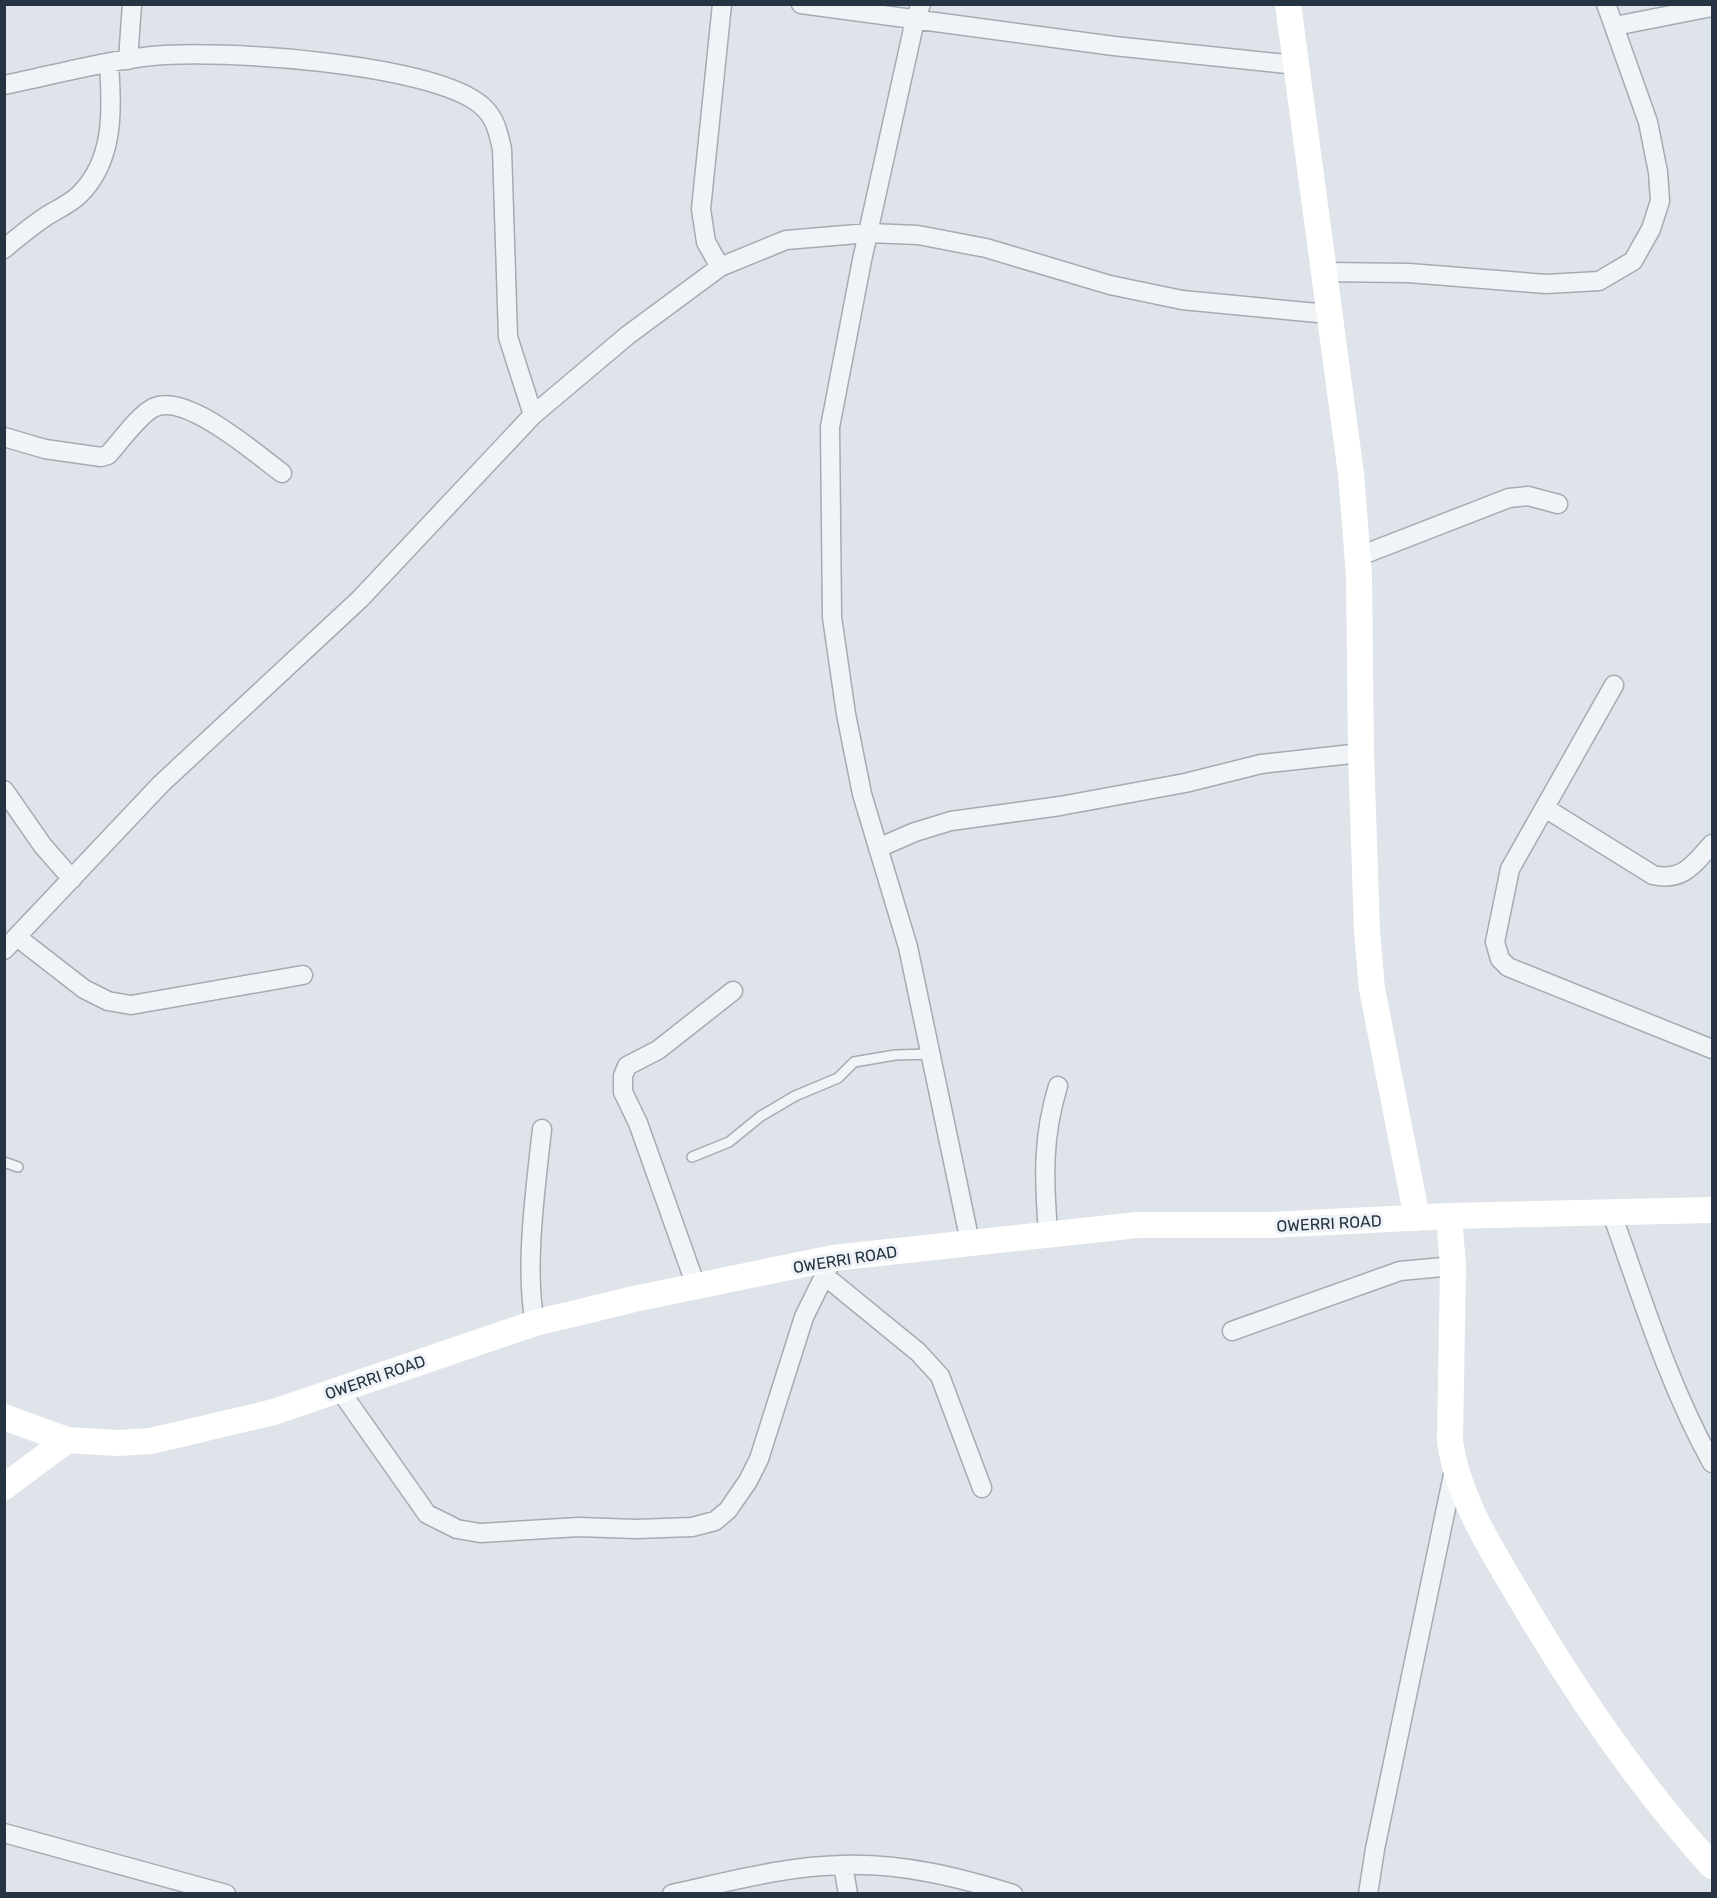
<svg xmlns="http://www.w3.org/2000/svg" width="1717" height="1898" font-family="Rubik,sans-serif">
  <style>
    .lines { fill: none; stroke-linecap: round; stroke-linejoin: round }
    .lane-casing { stroke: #a3abb4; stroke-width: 12 }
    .street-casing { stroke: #a3abb4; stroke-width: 21 }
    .lane { stroke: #f1f4f7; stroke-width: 9 }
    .street { stroke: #f1f4f7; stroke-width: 18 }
    .secondary { stroke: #fff; stroke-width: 26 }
    .labels { text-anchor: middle; stroke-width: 6; stroke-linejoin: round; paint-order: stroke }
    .street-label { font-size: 16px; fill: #253342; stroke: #eef2f6 }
  </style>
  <rect width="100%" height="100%" fill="#dee4e9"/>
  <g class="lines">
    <!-- lane casing -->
    <g class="lane-casing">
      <path id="lane" d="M692 1157 729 1142 761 1116 795 1096 838 1078 854 1062 895 1055 932 1054
        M4 1162 18 1167"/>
    </g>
    <!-- street casing -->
    <g class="street-casing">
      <path id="street" d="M801 4 1114 46 1296 65
        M921 4 915 20 862 260 830 427 832 617 846 714 862 794 908 947 970 1242
        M1615 26 1712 7
        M128 60 132 4
        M4 85C53 75 103 61 152 56 219 49 430 63 481 105 495 117 498 131 502 149L508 337 533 415
        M4 249C18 237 33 225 48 215 58 209 71 203 79 195 115 160 112 109 109 64
        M720 267 706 242 701 209 722 4
        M1323 272 1409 273 1546 284 1599 281 1633 261 1651 229 1660 201 1658 172 1648 122 1606 4
        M4 437 45 449 101 457 108 455C119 443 139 415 153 408 185 391 256 454 282 473
        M1357 557 1509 498 1528 496 1558 504
        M1614 685 1510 869 1495 942 1500 959 1508 967 1712 1049
        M4 790 43 846 72 879
        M1545 808 1653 875C1683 882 1694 864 1712 844
        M878 848 915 832 951 821 1060 806 1185 783 1261 764 1361 753
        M17 937 84 989 108 1001 131 1005 303 975
        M4 950 161 784 360 599 533 415 628 335 720 267 786 240 869 233 918 235 986 248 1110 285 1182 300 1328 314
        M1612 1214C1642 1298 1669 1386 1712 1463
        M1048 1233C1044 1179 1042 1138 1058 1086
        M825 1276 918 1352 940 1376 982 1488
        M696 1286 638 1123 623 1092V1076L627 1066 658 1050 733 991
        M535 1323C524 1267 536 1186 542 1129
        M1232 1331 1400 1271 1453 1266
        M339 1389 427 1514 457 1529 480 1533 579 1527 636 1529 692 1527 715 1521 728 1510 748 1481 759 1459 804 1317 833 1258
        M4 1833 226 1894
        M843 1865 848 1894
        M672 1894C728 1882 785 1866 843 1865 901 1863 958 1877 1013 1894
        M1368 1894 1375 1849 1454 1470"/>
    </g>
    <!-- lane -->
    <use href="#lane" class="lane"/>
    <!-- street -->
    <use href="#street" class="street"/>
    <!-- secondary -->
    <path class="secondary" d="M1288 4 1351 474 1359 575 1361 753 1367 931 1372 989 1417 1218
      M1449 1216 1453 1266 1450 1442C1458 1496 1488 1544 1516 1591 1573 1689 1636 1782 1712 1866
      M4 1417 67 1440 118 1443 151 1441 274 1412 535 1323 634 1299 833 1258 1137 1225H1268L1449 1216 1712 1210
      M4 1487 67 1440"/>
  </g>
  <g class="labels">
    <!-- street labels -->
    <g class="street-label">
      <text transform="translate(1329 1223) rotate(-3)" y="6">OWERRI ROAD</text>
      <text transform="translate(845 1259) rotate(-9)" y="6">OWERRI ROAD</text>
      <text transform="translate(375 1377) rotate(-19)" y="6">OWERRI ROAD</text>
    </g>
  </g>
  <!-- border -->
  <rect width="1717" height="1898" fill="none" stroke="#253342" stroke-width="12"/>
</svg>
